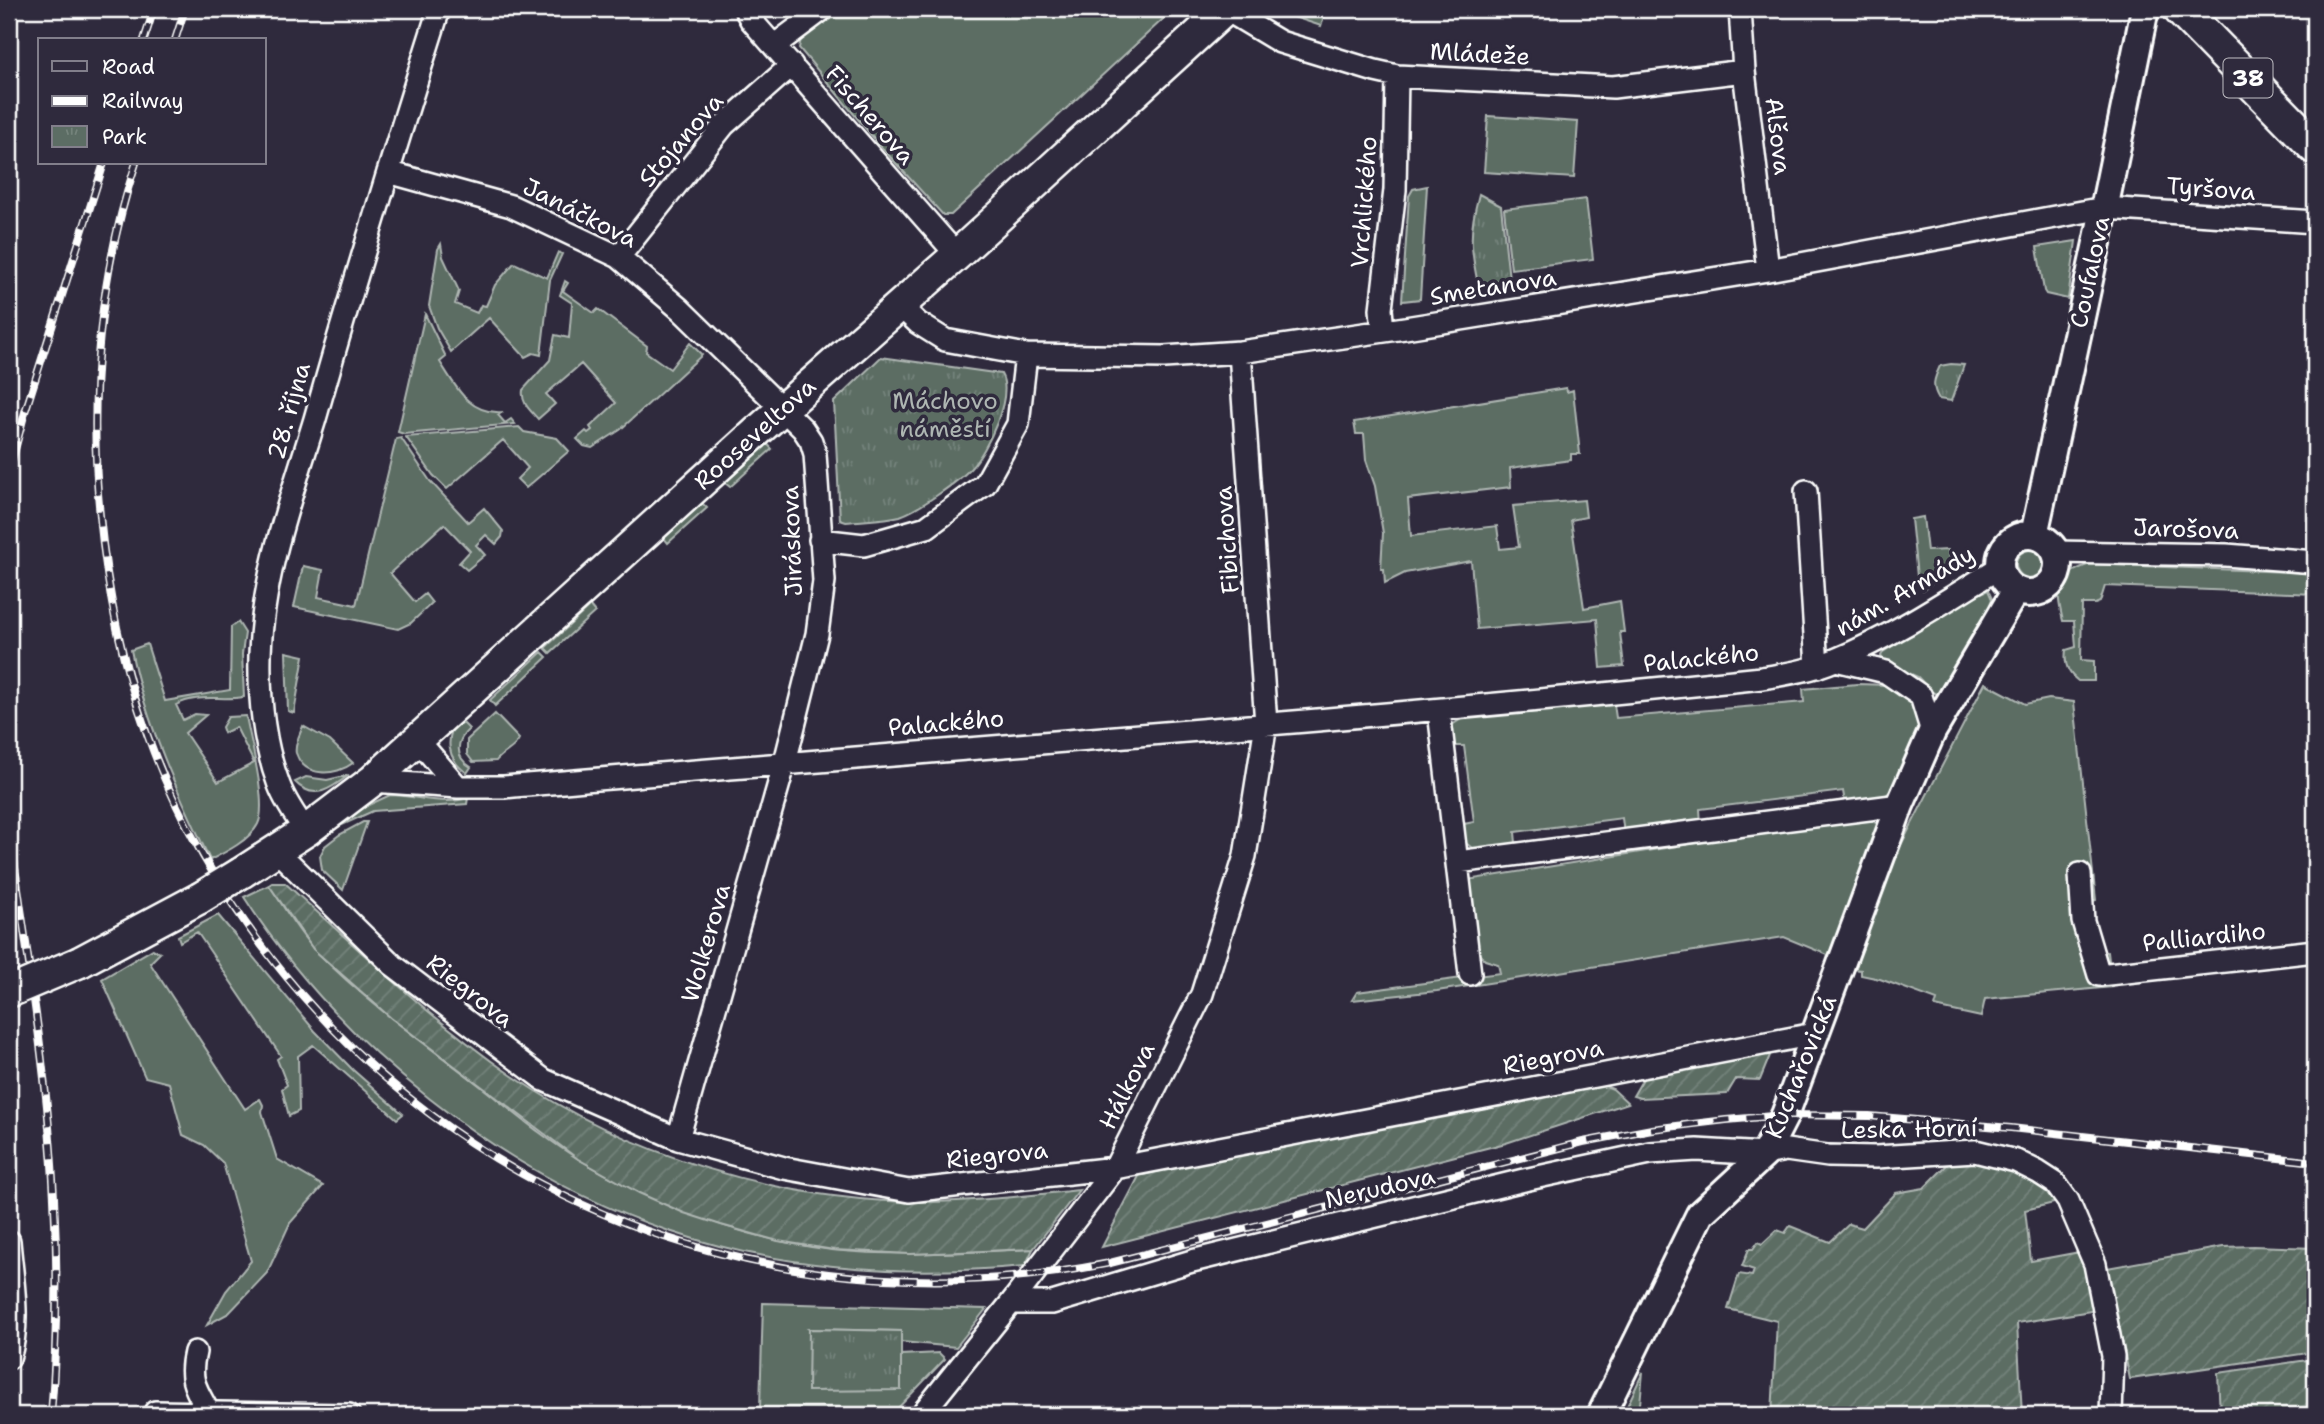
<svg xmlns="http://www.w3.org/2000/svg" width="2324" height="1424" font-family="'Shantell Sans',sans-serif">
  <style>
    .grass { fill: #5c6d64; stroke: #aeb6b2; stroke-width: 2 }
    .park { fill: url(#park-tufts); stroke: #aeb6b2; stroke-width: 2 }
    .garden { fill: url(#garden-furrows); stroke: #aeb6b2; stroke-width: 2 }
    .lines { fill: none; stroke-linecap: round; stroke-linejoin: round }
    .minor-casing { stroke: #fff; stroke-width: 26 }
    .tertiary-casing { stroke: #fff; stroke-width: 32 }
    .secondary-casing { stroke: #fff; stroke-width: 35 }
    .primary-casing { stroke: #fff; stroke-width: 38 }
    .minor { stroke: #2f2a3d; stroke-width: 21 }
    .tertiary { stroke: #2f2a3d; stroke-width: 26 }
    .secondary { stroke: #2f2a3d; stroke-width: 30 }
    .primary { stroke: #2f2a3d; stroke-width: 33 }
    .rail-casing { stroke: #fff; stroke-width: 8 }
    .rail { stroke: #2f2a3d; stroke-width: 5; stroke-dasharray: 16; stroke-linecap: butt }
    .secondary-bridge-casing { stroke: #fff; stroke-width: 35; stroke-linecap: butt }
    .secondary-bridge { stroke: #2f2a3d; stroke-width: 30 }
    .labels { text-anchor: middle; stroke-width: 7; stroke-linejoin: round; paint-order: stroke }
    .shield { fill: #2f2a3d; stroke: #c1bfc5; stroke-width: 2 }
    .shield-label { font-size: 23px; font-weight: bold; fill: #fff }
    .street-label { font-size: 24px; fill: #fff; stroke: #2f2a3d }
    .park-label { font-size: 24px; fill: #aeb6b2; stroke: #2f2a3d }
  </style>
  <defs>
    <pattern id="park-tufts" width="24" height="20" patternUnits="userSpaceOnUse" patternTransform="scale(1.75)"><rect width="24" height="20" fill="#5c6d64"/><path d="M3 7l-1-3M5 7V3M7 7l1-3M15 17l-1-3M17 17v-4M19 17l1-3" fill="none" stroke="#74837b"/></pattern>
    <pattern id="garden-furrows" width="10" height="10" patternUnits="userSpaceOnUse" patternTransform="scale(1.75)"><rect width="10" height="10" fill="#5c6d64"/><path d="M-1 1l2-2M0 10L10 0M9 11l2-2" fill="none" stroke="#74837b"/></pattern>
  </defs>
  <rect width="100%" height="100%" fill="#2f2a3d"/>
  <filter id="ink" filterUnits="userSpaceOnUse"><feTurbulence type="fractalNoise" baseFrequency=".0143" numOctaves="2"/><feDisplacementMap in="SourceGraphic" scale="14" xChannelSelector="R" yChannelSelector="G"/><feConvolveMatrix kernelMatrix="1 2 1 2 8 2 1 2 1" color-interpolation-filters="sRGB"/></filter>
  <g filter="url(#ink)">
    <!-- grass -->
    <path class="grass" d="M838 9H1174L951 215H943L882 148 799 48 802 34Z
      M1270 9H1322L1325 13 1321 26Z
      M1488 116 1578 122 1574 178 1484 172Z
      M1427 186 1420 299 1402 301 1409 196 1413 189Z
      M1586 199 1593 259 1511 269 1504 209Z
      M2076 241 2068 299 2046 294 2044 291 2037 247Z
      M441 244 443 257 459 291 455 304 477 313 481 305 486 306 495 285 514 263 547 278 558 252 562 254 550 280 541 355 533 353 525 357 489 318 451 352 437 328 429 306 438 249Z
      M565 281 568 283 563 291 594 313 598 309 647 346 646 352 670 369 690 343 702 355 620 430 592 448 584 446 577 439 586 431 588 433 592 430 590 427 616 403 581 364 546 394 555 404 538 419C530 410 521 403 523 390L550 360 555 335 569 338 572 303 560 295Z
      M425 314 446 357 440 362C456 387 469 415 503 412L498 415 505 423 511 419 515 424 404 434 398 432Z
      M1566 388 1567 392 1573 390 1580 454H1571V460L1510 468 1511 487 1408 499 1411 536 1497 526 1500 549 1519 547 1513 506 1584 500 1586 517 1571 520 1584 608 1620 601 1624 632H1620L1624 666 1601 668 1597 619 1477 629 1471 561 1405 573 1385 583 1384 569H1381L1383 533 1375 486 1366 460 1364 434H1356L1354 422Z
      M519 427 524 432 557 438 569 451 526 488 517 479 528 468 503 440 447 489 433 475 406 437Z
      M401 438 430 481 468 522 484 508 503 531 502 537 496 544 486 535 476 545 485 555 467 570 459 563 470 551 444 524 390 573 415 602 425 594 432 603 411 623 398 629 294 607 303 566 323 570 318 597 356 605 396 439Z
      M764 440 772 449 730 487 725 483 745 464 742 459Z
      M702 503 707 508 668 543 664 538Z
      M1923 517 1927 551 1948 550 1950 570 1923 590 1918 586 1911 519Z
      M2016 564a14 14 0 1 1 28 0a14 14 0 1 1-28 0Z
      M2090 564 2315 573V594L2105 586 2100 602 2095 604H2082L2081 660 2094 661V681H2078C2067 673 2064 663 2066 650L2076 647 2074 621H2063C2055 588 2055 576 2090 564Z
      M1988 590 1992 599 1988 609 1938 695 1931 691 1918 677 1884 662 1881 656 1883 652 1961 602Z
      M590 606 595 612 550 653 545 648Z
      M238 622 245 633 242 654 244 697C221 701 197 693 176 705L183 720 195 714 206 715 185 733 218 782 254 763 236 727 224 733 222 727 228 717 246 716C250 739 268 804 258 824 250 840 226 852 210 860 178 793 146 724 131 650L147 644 165 701 230 690 231 627Z
      M286 652 304 656 294 713 288 711Z
      M542 652 547 657 495 706 490 700Z
      M1985 683 2025 704 2049 699 2074 702 2096 900 2089 902 2095 953 2108 952 2112 987 1985 999 1981 1017 1935 1007 1937 1000 1880 979 1861 975V970L1852 969 1889 868Z
      M1857 684C1904 685 1903 682 1923 725L1898 785 1880 800 1845 803 1843 791 1700 809 1701 824 1624 834 1622 818 1515 832 1516 843 1512 847 1476 851 1462 840 1459 828 1464 824 1474 822 1464 746H1452L1449 730 1452 725 1466 716 1614 704 1616 718 1804 702 1803 689Z
      M495 714 519 739C515 749 503 752 496 761L473 762 467 754V740Z
      M458 718 469 729C456 741 454 757 471 767L467 773C446 759 445 738 458 718Z
      M303 726 330 741 353 763C336 776 304 778 296 753 294 745 300 734 303 726Z
      M349 775C332 788 314 802 295 782L306 777 327 780Z
      M390 795C416 795 441 806 468 798L467 804 373 811 333 829 364 807Z
      M1863 816 1878 824 1880 837 1835 958 1784 937 1437 991 1352 1000 1357 992 1500 973 1498 964 1485 960 1477 952 1467 880Z
      M363 822H367L343 890 322 870 320 856 325 846 339 835Z
      M269 885C284 906 297 932 315 950 361 997 414 1036 466 1075 503 1103 540 1136 580 1160 658 1206 742 1239 832 1250 899 1257 967 1252 1033 1249L1025 1266C906 1277 783 1270 669 1231 501 1174 340 1046 244 897Z
      M218 915 315 1031 353 1070 403 1114 397 1119 313 1045 298 1056 299 1111 289 1116 282 1089 287 1085 277 1059 281 1056 197 932 180 942 178 936Z
      M153 949 160 953 150 963 245 1109 260 1099 263 1105 262 1112 277 1159 323 1186 290 1223 267 1273 229 1313 207 1325 226 1291 251 1261 223 1163 204 1145 183 1135 169 1083 145 1077 102 979Z
      M763 1303 986 1309 956 1347 901 1342V1331L809 1329 901 1389V1355L939 1353 945 1359 897 1409 760 1408Z
      M1643 1372 1639 1415H1623Z"/>
    <!-- park -->
    <path class="park" d="M1479 194 1501 206 1509 279 1478 284C1470 247 1469 231 1479 194Z
      M881 357 1001 374C1014 396 987 451 971 468 958 482 918 510 900 516 883 520 863 520 846 522L840 520 834 402Z
      M1951 364 1964 365 1951 401 1939 399C1931 386 1934 379 1940 366Z
      M809 1329 901 1331V1390L808 1391Z"/>
    <!-- garden -->
    <path class="garden" d="M272 883H285C359 949 430 1019 511 1075 628 1155 778 1201 920 1202 974 1202 1026 1196 1079 1190L1033 1249 910 1254 834 1250 778 1241 721 1225 684 1213 639 1193 578 1159 391 1018 313 949 269 885Z
      M1773 1048 1760 1080 1736 1079 1727 1094 1640 1098 1633 1096 1647 1072Z
      M1595 1082 1613 1089 1628 1103 1506 1143 1102 1247 1139 1176 1236 1153Z
      M1952 1160 2018 1162 2066 1200 2025 1210 2031 1261 2080 1252 2097 1310 2017 1323 2022 1415H1772L1777 1321 1728 1309 1739 1274 1752 1276 1754 1270 1742 1266 1749 1249H1753L1758 1242 1762 1244 1777 1230 1785 1233 1790 1226 1830 1242 1849 1224 1863 1228 1896 1193 1924 1188Z
      M2253 1246 2315 1248V1352L2130 1379 2107 1268 2223 1247Z
      M2315 1359V1415H2220L2218 1373Z"/>
    <g class="lines">
      <!-- minor casing -->
      <g class="minor-casing">
        <path id="minor" d="M745 9 751 20 957 255
          M1225 9 1280 42 1375 71 1397 76 1613 87 1744 71
          M1740 9 1744 71 1768 270
          M775 45 823 9
          M388 172 511 206 619 257 680 309 803 429 811 441 815 454 824 581 817 634 785 762 678 1139
          M619 257 724 125 792 65
          M899 305 918 323 945 340 1026 355 1164 357 1240 352 1405 328 1768 270 2104 208 2315 222
          M1383 331 1381 309 1395 190 1397 76
          M1806 491 1817 667
          M820 540 864 545 927 527 985 484 1018 424 1026 355
          M2055 552 2226 555 2315 562
          M1836 660 1886 672 1921 696 1932 732
          M1439 711 1470 974
          M417 739 458 787
          M372 781 458 787H504C923 751 1343 722 1762 678 1786 674 1812 670 1835 660 1893 636 1947 600 2000 567
          M306 831C296 817 285 801 279 785 264 745 259 698 260 655 262 575 292 495 315 419 354 281 396 145 439 9
          M277 851 393 965 544 1080 678 1139 784 1168 909 1191 1115 1168 1814 1034
          M1458 862 1900 805
          M2080 874 2083 921 2099 975 2315 951
          M9 1241C12 1278 21 1323 9 1358
          M1011 1303H1052L1192 1261 1524 1180 1650 1153 1697 1150 1765 1154 1786 1150 1828 1156 1876 1157 1975 1151 2016 1161 2038 1172 2055 1183 2068 1201 2095 1264 2113 1356 2111 1415
          M195 1352C188 1380 196 1389 209 1413
          M155 1412 349 1415
          M921 1415 1011 1303 1115 1168 1202 994 1245 856 1266 724 1240 352"/>
      </g>
      <!-- tertiary casing -->
      <g class="tertiary-casing">
        <path id="tertiary" d="M2034 535 2100 229 2145 9
          M2000 564a29 29 0 1 1 58 0a29 29 0 1 1-58 0Z
          M1601 1415 1700 1214 1765 1154 1785 1115 1900 805 1932 732 2016 590"/>
      </g>
      <!-- secondary casing -->
      <g class="secondary-casing">
        <path id="secondary" d="M241 873 306 831 372 781 761 428 957 255 1226 9
          M80 962 200 898"/>
      </g>
      <!-- primary casing -->
      <g class="primary-casing">
        <path id="primary" d="M2180 9 2315 147"/>
      </g>
      <!-- minor -->
      <use href="#minor" class="minor"/>
      <!-- tertiary -->
      <use href="#tertiary" class="tertiary"/>
      <!-- secondary -->
      <use href="#secondary" class="secondary"/>
      <!-- primary -->
      <use href="#primary" class="primary"/>
      <!-- rail casing -->
      <g class="rail-casing">
        <path id="rail" d="M144 40 154 9
          M175 40 185 9
          M136 163C99 276 88 398 100 516 107 590 122 664 147 734 181 829 235 918 301 994 505 1227 808 1323 1110 1263L1583 1142 1652 1129 1726 1120 1785 1115 1869 1116 2011 1128 2315 1162
          M9 472 25 412 104 163
          M9 825C26 949 48 1073 54 1198 58 1271 57 1343 51 1415"/>
      </g>
      <!-- rail -->
      <use href="#rail" class="rail"/>
      <!-- secondary-bridge casing -->
      <g class="secondary-bridge-casing">
        <path id="secondary-bridge" d="M200 898 241 873
          M9 992 80 962"/>
      </g>
      <!-- secondary-bridge -->
      <use href="#secondary-bridge" class="secondary-bridge"/>
    </g>
  </g>
  <g class="labels">
    <!-- shield labels -->
    <rect class="shield" x="2223.5" y="58.5" width="49" height="39" rx="5"/>
    <g class="shield-label">
      <text x="2248" y="86">38</text>
    </g>
    <!-- street labels -->
    <g class="street-label">
      <text transform="translate(1480 54) rotate(3)" y="8">Mládeže</text>
      <text transform="translate(870 115) rotate(49)" y="8">Fischerova</text>
      <text transform="translate(1778 136) rotate(83)" y="8">Alšova</text>
      <text transform="translate(681 140) rotate(-49)" y="8">Stojanova</text>
      <text transform="translate(2211 189) rotate(4)" y="8">Tyršova</text>
      <text transform="translate(1364 202) rotate(-86)" y="8">Vrchlického</text>
      <text transform="translate(580 213) rotate(27)" y="8">Janáčkova</text>
      <text transform="translate(2090 272) rotate(-78)" y="8">Coufalova</text>
      <text transform="translate(1493 287) rotate(-9)" y="8">Smetanova</text>
      <text transform="translate(289 411) rotate(-74)" y="8">28. října</text>
      <text transform="translate(755 434) rotate(-42)" y="8">Rooseveltova</text>
      <text transform="translate(2186 529) rotate(2)" y="8">Jarošova</text>
      <text transform="translate(1227 540) rotate(-94)" y="8">Fibichova</text>
      <text transform="translate(792 541) rotate(-92)" y="8">Jiráskova</text>
      <text transform="translate(1905 591) rotate(-30)" y="8">nám. Armády</text>
      <text transform="translate(1701 658) rotate(-6)" y="8">Palackého</text>
      <text transform="translate(946 723) rotate(-5)" y="8">Palackého</text>
      <text transform="translate(2204 937) rotate(-6)" y="8">Palliardiho</text>
      <text transform="translate(706 943) rotate(-74)" y="8">Wolkerova</text>
      <text transform="translate(470 991) rotate(38)" y="8">Riegrova</text>
      <text transform="translate(1553 1057) rotate(-11)" y="8">Riegrova</text>
      <text transform="translate(1801 1067) rotate(-68)" y="8">Kuchařovická</text>
      <text transform="translate(1127 1086) rotate(-63)" y="8">Hálkova</text>
      <text transform="translate(1909 1129) rotate(-1)" y="8">Leska Horní</text>
      <text transform="translate(997 1155) rotate(-6)" y="8">Riegrova</text>
      <text transform="translate(1380 1188) rotate(-13)" y="8">Nerudova</text>
    </g>
    <!-- park labels -->
    <g class="park-label">
      <text x="945" y="409">Máchovo<tspan x="945" dy="28">náměstí</tspan></text>
    </g>
  </g>
  <!-- margin -->
  <rect width="2324" height="1424" fill="none" stroke="#2f2a3d" stroke-width="35"/>
  <rect x="18" y="18" width="2289" height="1389" fill="none" stroke="#fff" stroke-width="2.5" filter="url(#ink)"/>
  <!-- legend -->
  <rect x="38" y="38" width="228" height="126" fill="#2f2a3d" stroke="#827f8b" stroke-width="2"/>
  <rect x="52" y="61" width="35" height="10" fill="#2f2a3d" stroke="#827f8b" stroke-width="2"/>
  <text x="102" y="74" font-size="21" fill="#ffffff">Road</text>
  <rect x="52" y="96" width="35" height="10" fill="#ffffff" stroke="#827f8b" stroke-width="2"/>
  <text x="102" y="108" font-size="21" fill="#ffffff">Railway</text>
  <rect x="52" y="126" width="35" height="21" fill="url(#park-tufts)" stroke="#827f8b" stroke-width="2"/>
  <text x="102" y="144" font-size="21" fill="#ffffff">Park</text>
</svg>
